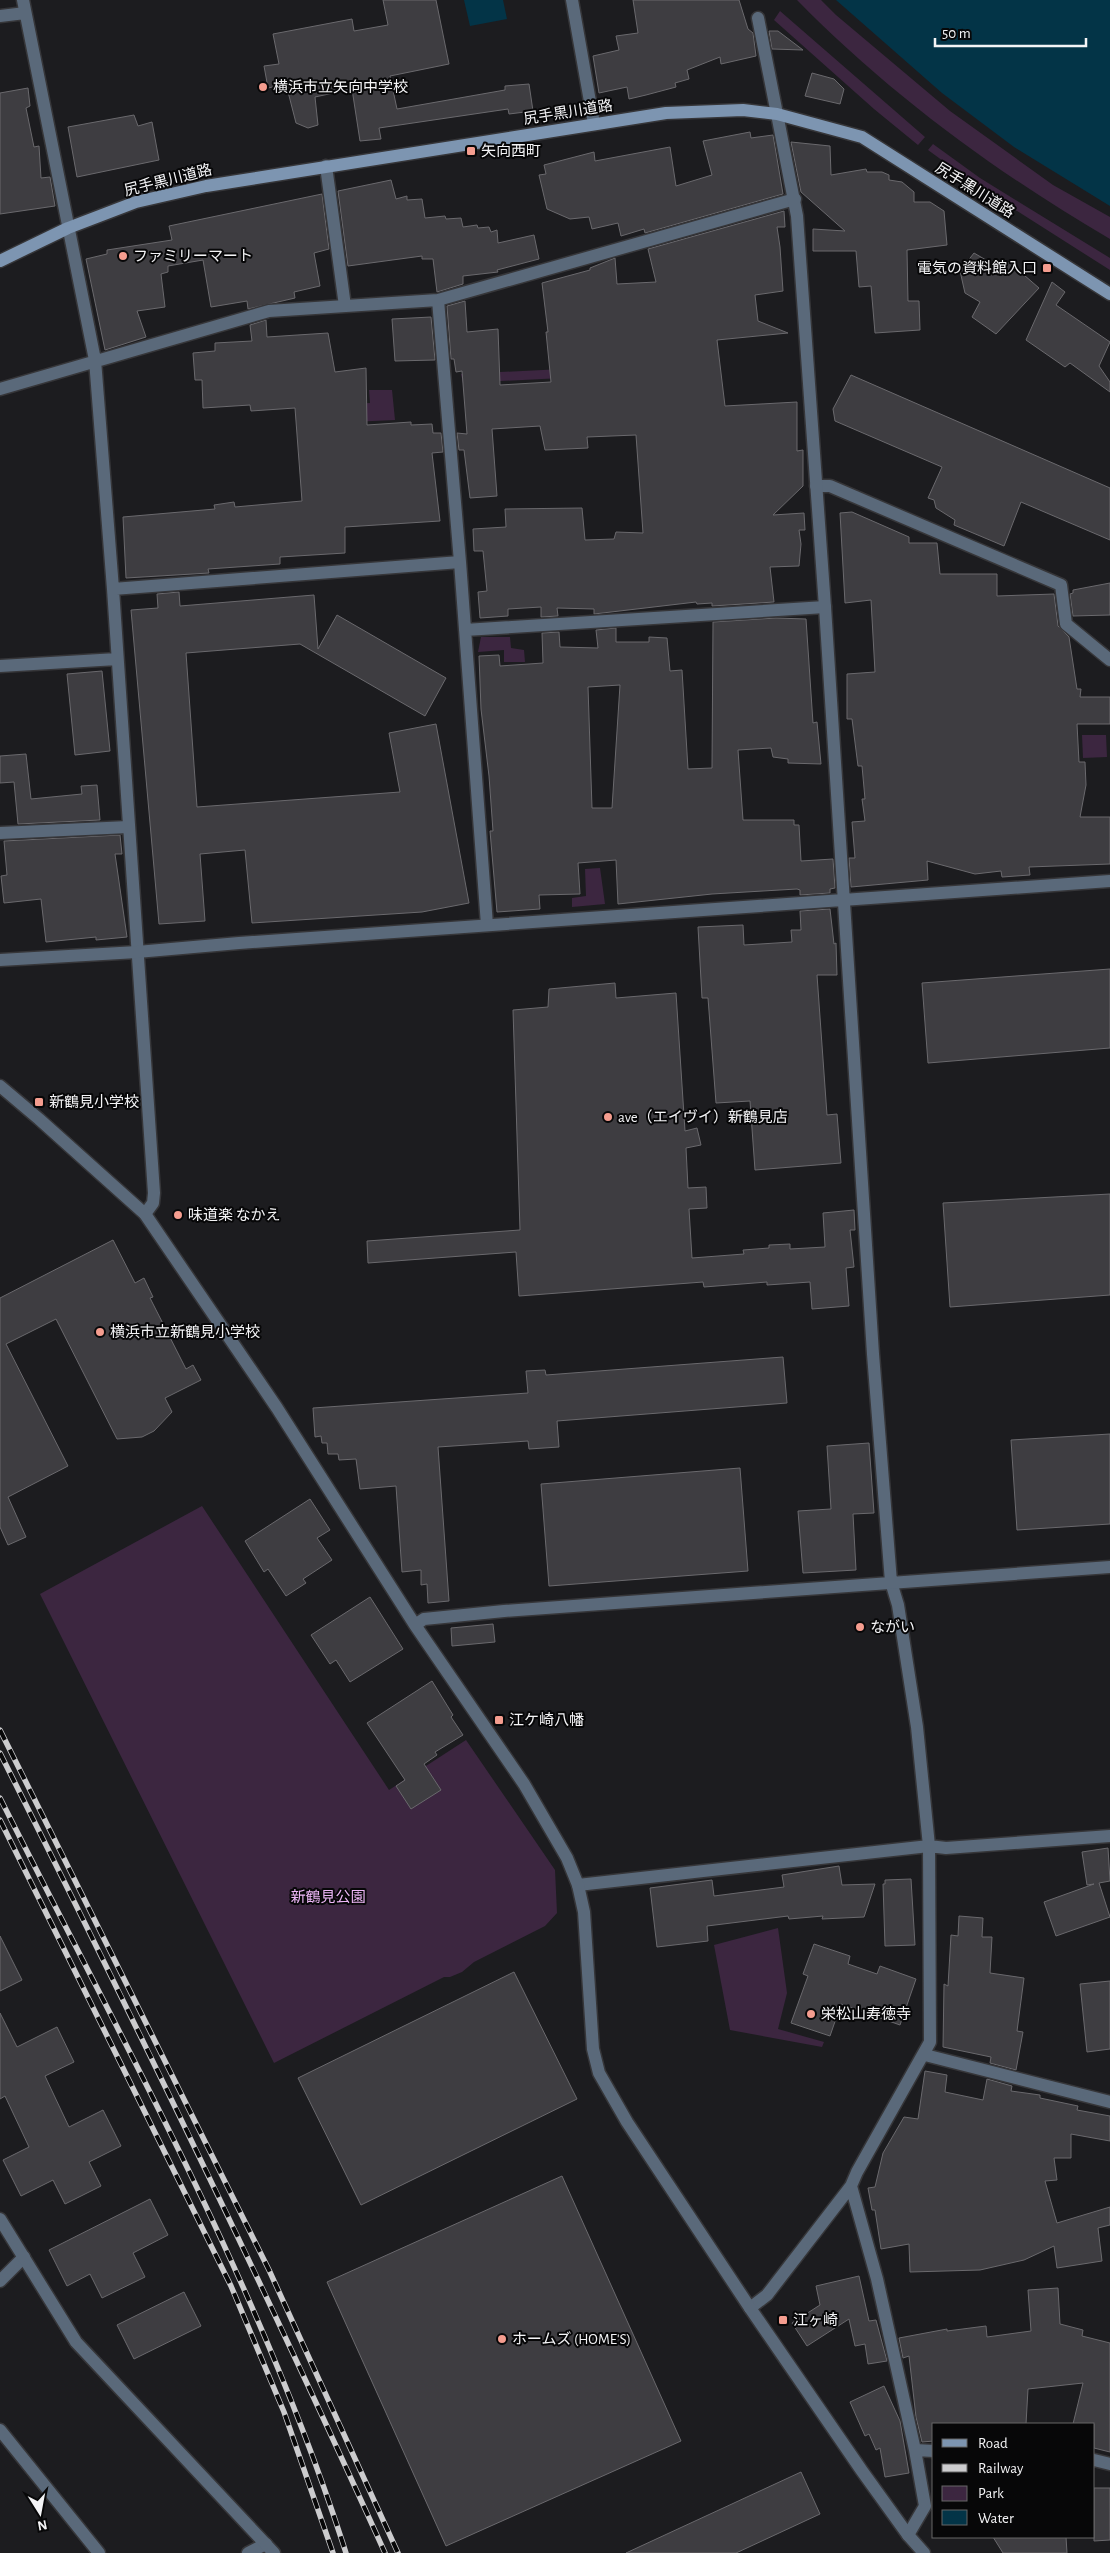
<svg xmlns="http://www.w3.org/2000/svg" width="1110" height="2553" font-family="'Alegreya Sans','Noto Sans JP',sans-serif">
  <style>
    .green { fill: #3c2640 }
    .water { fill: #033447 }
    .building { fill: #3e3d41; stroke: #6a696d; fill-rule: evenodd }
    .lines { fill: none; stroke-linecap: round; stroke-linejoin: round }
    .minor-casing { stroke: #363639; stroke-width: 15 }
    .tertiary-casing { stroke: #363639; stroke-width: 15 }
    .secondary-casing { stroke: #363639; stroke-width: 15 }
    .minor { stroke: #5a697a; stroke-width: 12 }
    .tertiary { stroke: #5a697a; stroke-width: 12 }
    .secondary { stroke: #7d95b1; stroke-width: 12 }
    .rail-casing { stroke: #ccccce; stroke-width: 5.5 }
    .rail { stroke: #070708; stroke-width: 4; stroke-dasharray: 11; stroke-linecap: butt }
    .poi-dot { fill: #f59d8f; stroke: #070708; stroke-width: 2 }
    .labels { text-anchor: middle; stroke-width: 4; stroke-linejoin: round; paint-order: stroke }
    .poi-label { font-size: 15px; fill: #f4f4f6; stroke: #070708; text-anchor: start }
    .street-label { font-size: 15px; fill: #f4f4f6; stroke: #070708 }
    .park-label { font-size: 15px; fill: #edb7f7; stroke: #070708 }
  </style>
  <rect width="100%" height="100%" fill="#1c1c1f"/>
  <!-- green -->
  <path class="green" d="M797 0H821L836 15 950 111 1053 185 1110 217V239C997 173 889 94 797 0Z
    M780 11 925 137 918 145 874 109 774 20Z
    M933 144 980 178 1110 258V270L976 185 928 150Z
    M622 366 621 375 463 383 461 374Z
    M369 390H392L395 420 351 422 350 404 370 403Z
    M481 637H510L511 648 524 650 525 662H504V650L478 652Z
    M1082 735H1106L1107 757 1083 758Z
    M600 868 605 904 572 907V898L586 896 585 869Z
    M202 1506 389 1790 466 1740 555 1870 557 1913 545 1926 474 1962 462 1972 450 1977H444L274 2063 40 1594Z
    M778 1928 787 1993 778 2029 824 2042 822 2047 730 2030 714 1945Z"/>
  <!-- water -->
  <path class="water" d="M464 0H503L507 19 470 26Z
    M836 0H1110V206L1014 147 942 93Z"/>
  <!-- building -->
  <path class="building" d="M383 0H436L449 64 390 76 397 109 505 90V86L529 84 533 111 509 114 508 109 379 128 381 139 360 141 352 89 315 97 318 125 308 128 296 123 286 84 268 88 264 66 279 64 273 34 352 19 354 31 388 25Z
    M633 0H739L748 29 753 33 756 56 721 64 720 57 687 70 689 79 675 83 676 87 646 95 629 99 627 87 599 93 593 56 619 50 616 36 638 33Z
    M769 31H778L803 50 772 49Z
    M812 73 834 79 844 89 840 104 805 96Z
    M28 88 30 106 26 108 34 147 39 146 41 178 50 177 55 206 0 214V93Z
    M134 115 138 126 152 122 159 160 77 177 68 127Z
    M750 132 751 138 773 135 783 194 645 233 644 229 621 236 618 223 592 229 589 217 570 219 547 209 539 175 546 174 544 165 594 152 595 161 670 147 676 186 712 175 703 141Z
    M791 142 830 146 831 175 866 169 867 172H882L889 175V180L902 182 914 192V202H930L944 211 947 245 907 250 908 301H919L920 330 875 333 871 286 859 287 856 251H813V229L845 231 801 192Z
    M391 180 396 199 407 196V200L422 199 425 218 445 216 446 219 461 218 463 227 477 225 478 228 489 227 491 232 497 230 498 243 534 235 539 259 497 270 498 272 463 276V284L437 292 433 259H422V256L348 266 338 191Z
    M322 194 329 249 314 253 320 286 294 292 295 298 248 309 247 301 211 307 203 260 168 266V272L161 274 165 307 137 311 146 337 105 350 86 259 107 254V250L172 240 169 226Z
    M784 211 785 227H777L780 247 783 291 755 295 758 321 788 333 717 340 725 406 797 402V451L803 450V486L773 515 804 513 805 530H799L801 544 799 566 770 567 774 602 712 606V603L697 604 696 602 594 614V609L557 608 558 616 541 617V607L508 609V616L480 618 478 592 487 591 483 551H474L473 529 506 527 505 509 582 508 585 540 614 539 616 532 643 533 636 435 587 437 588 448 545 450 540 426 492 429 497 496 470 498 464 450H459L457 433 467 434 462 371 456 372 454 359H451L447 306 465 301 467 332 498 329 500 385 551 382 546 332H548L542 283 590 270V268L615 258 617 284 656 282 648 249Z
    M974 253 1003 270 1009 262 1039 288 996 334 972 317 980 302 965 293 960 271Z
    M1052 282 1065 292 1056 305 1110 342 1099 366 1110 382V392L1070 363 1065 367 1026 340Z
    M431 317 435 360 395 361 392 319Z
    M266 320 267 337 328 333 335 372 366 368 367 425 411 422V425L432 424 433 433H441L443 452 432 453 440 521 345 527V553L280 557V564L208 569 209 573 126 578 123 517 215 509 214 505 234 502 235 507 302 501 295 408 251 411 250 405 203 408 202 380H195L193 353 215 351V343L252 341 250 325Z
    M851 375 1110 488V540L1021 502 1004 546 954 525 955 520 936 508 934 500 928 498 942 467 835 421 833 409Z
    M852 512 909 537V543H937L940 574H997V596L1054 594 1058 626 1069 637 1077 689H1081L1080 697H1110V724H1077L1079 762H1085L1086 785 1080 817H1110V864L1029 867 1030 875 1002 877 1001 871 975 874 927 861 928 880 851 887 849 858H855L852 822 865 821 862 799H865L862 766H858L852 719H847V674L875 672 871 600 845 603 840 513Z
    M1110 583V615L1073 616 1070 594 1073 593V590Z
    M179 592 180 606 314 595 318 649 337 615 446 678 425 716 300 644 186 653 197 807 400 792 389 733 436 724 469 903 422 912 252 923 245 850 200 854 205 921 159 924 131 610 158 608 157 594Z
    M776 618 806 619 813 723 817 722 821 764 788 763V759L773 757 771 748 738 750 743 820H794V825H799L801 861 833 859 835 888 830 889V893L800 895V890L797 889 712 894 618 904 616 860 578 863 580 894 539 895 540 909 497 912 490 831H493L489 776 481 709 479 656 499 655 500 666 543 663 542 633 559 632 560 647 598 648 596 630 616 628V642H649V637L667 638 670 671 682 670 688 769 712 768 713 622ZM620 685 612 808H592L588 687Z
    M102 671 110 751 75 755 67 674Z
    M26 754 31 799 82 794 81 786 97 785 100 820 18 824 14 782 0 783V756Z
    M120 835 122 854H115L127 937 96 940V937L46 942 41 899 4 903 1 876 7 875 4 841Z
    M830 909 834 944 836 943 837 975H817L827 1115 837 1114 841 1163 755 1170 750 1101 716 1103 708 998H702L698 927 743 925 744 945 792 942 791 930H801L800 911Z
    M1110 969V1048L928 1063 922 983Z
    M615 983 616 998 676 993 685 1131 697 1128 701 1145 686 1148 688 1188 706 1187 707 1208 689 1209 692 1258 744 1254 743 1250 769 1248V1245L790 1244V1249L825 1247 823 1213 854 1210 855 1230H850L854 1267 846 1268 849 1306 812 1309 810 1282 767 1285V1282L704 1287 703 1282 519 1296 516 1252 368 1263 367 1241 520 1230 513 1010 548 1007 549 989Z
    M1110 1194V1295L950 1307 943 1203Z
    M113 1240 135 1283 144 1278 153 1297 150 1298 186 1369 193 1365 201 1380 165 1398 172 1412 154 1431 142 1437 117 1439 56 1319 6 1344 68 1466 8 1497 26 1537 8 1545 0 1527V1298Z
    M783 1357 787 1403 557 1421 559 1447 529 1449 528 1441 438 1447 449 1601 428 1603 427 1584 421 1585V1570L402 1572 396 1486 360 1489 356 1459 339 1460 338 1454H328L327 1443H322L321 1436 315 1437 313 1408 528 1393 526 1371 545 1370 546 1375Z
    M1110 1434V1524L1017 1530 1011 1440Z
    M869 1443 874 1513 853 1514 856 1570 803 1573 798 1511 831 1509 827 1446Z
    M740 1468 748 1571 549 1586 541 1484Z
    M310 1499 330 1530 317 1538 332 1560 303 1579 306 1583 286 1596 268 1569 264 1572 245 1541Z
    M370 1597 403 1649 350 1682 336 1660 330 1664 311 1635Z
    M493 1624 495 1642 452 1646 451 1628Z
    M432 1681 453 1715 451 1717 463 1735 435 1752 437 1755 424 1764 441 1790 411 1809 396 1786 405 1780 367 1723Z
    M1108 1848 1110 1881 1099 1883 1110 1917 1056 1936 1044 1902 1094 1884 1087 1885 1082 1852Z
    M839 1866 842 1885 875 1884 864 1917 822 1919 823 1916 789 1919 788 1916 707 1926 708 1941 657 1947 650 1888 712 1880 714 1896 784 1887 782 1875Z
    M911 1879 915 1945 885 1946 883 1884H885V1880Z
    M959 1916 983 1918 982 1937H992L990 1973 1024 1978 1017 2031 1023 2032 1016 2070 990 2063 991 2057 943 2047 944 1984 948 1986 951 1935 958 1936Z
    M0 1936 22 1980 0 1991Z
    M814 1944 850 1956 848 1964 877 1974 880 1966 916 1979 900 2025 841 2004 830 2036 791 2023 808 1976 803 1974Z
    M514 1972 577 2099 361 2205 298 2078Z
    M1110 1981V2049L1087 2052 1080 1984Z
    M0 2013 17 2047 57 2027 74 2062 45 2076 69 2127 103 2110 121 2146 89 2162 101 2186 65 2204 53 2180 21 2196 3 2160 29 2147 5 2096 0 2099Z
    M925 2071 947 2075 945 2092 983 2100 987 2079 1012 2086 1011 2091 1040 2095V2098L1078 2106 1077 2110 1110 2116V2141L1071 2134V2158H1054L1057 2180 1045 2181 1057 2223 1110 2207V2225L1098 2228 1102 2261 1057 2268 1054 2246 1024 2260 980 2270 910 2272 909 2244 881 2249 875 2210H872L868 2188 875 2187 883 2153 904 2117 918 2119Z
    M562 2176 681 2441 446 2546 327 2282Z
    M150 2199 168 2235 133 2253 145 2277 102 2298 90 2274 67 2286 49 2250Z
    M859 2276 869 2321 876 2320 887 2361 868 2364 865 2344 855 2346 849 2319 807 2346 792 2323 820 2305 816 2286Z
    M1058 2288 1060 2324 1083 2330 1082 2336 1110 2343V2452L1094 2448V2424H1073L1083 2383 1028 2389 1026 2424H934V2441L922 2442 916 2417 909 2356 903 2358 899 2338 947 2329V2331L986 2326 987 2337 1031 2331 1028 2290Z
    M184 2292 201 2326 134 2359 117 2325Z
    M884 2386 900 2421 909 2473 885 2477 880 2448 876 2450 869 2434 865 2436 850 2402Z
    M801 2472 820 2514 736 2553H626Z
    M1094 2488H1110V2540L1094 2541Z
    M993 2537H1066L1067 2553H1003Z"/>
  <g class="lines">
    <!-- minor casing -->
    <g class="minor-casing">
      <path id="minor" d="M23 0 95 360 113 589 154 1193 153 1203 145 1214
        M572 0 594 124
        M0 16 25 13
        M758 18 777 114
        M326 166 345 306
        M438 300 460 562 487 925
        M0 389 269 311 438 300 795 199
        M816 486H830L1061 585 1066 624 1110 660
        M113 589 460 562
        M465 630 825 607
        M0 666 117 659
        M0 833 128 827
        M578 1885 929 1846 946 1848 1110 1836
        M925 2055 1110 2102
        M851 2186 877 2279 915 2450 925 2506 908 2535
        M0 2281 24 2257
        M750 2308 767 2295 851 2186 857 2172 930 2042 929 1846 917 1727 898 1605 891 1582
        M915 2450 934 2451
        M1094 2460 1110 2464
        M248 2553 266 2544"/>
    </g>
    <!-- tertiary casing -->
    <g class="tertiary-casing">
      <path id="tertiary" d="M777 114 797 216 825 607 873 1354 891 1582
        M0 960 137 952 239 943 1110 881
        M0 1086 39 1119 145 1214 277 1408 415 1625 524 1784 567 1858 578 1885 584 1912 593 2049 599 2073 627 2122 750 2308 862 2471 908 2535 924 2553
        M415 1625 424 1619 504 1611 1110 1567
        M0 2219 76 2342 274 2553
        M0 2430 99 2553"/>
    </g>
    <!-- secondary casing -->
    <g class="secondary-casing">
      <path id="secondary" d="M0 261 68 228 136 202 206 186 666 113 743 110 777 114 862 137 1110 294"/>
    </g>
    <!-- minor -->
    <use href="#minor" class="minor"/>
    <!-- tertiary -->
    <use href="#tertiary" class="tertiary"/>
    <!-- secondary -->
    <use href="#secondary" class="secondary"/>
    <!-- rail casing -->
    <g class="rail-casing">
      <path id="rail" d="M0 1730 269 2270 398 2553
        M0 1753C133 2018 263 2283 385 2553
        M0 1798C124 2045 262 2289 346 2553
        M0 1820 231 2286 284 2412 333 2553"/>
    </g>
    <!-- rail -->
    <use href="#rail" class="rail"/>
  </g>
  <!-- markers -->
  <g class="poi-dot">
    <circle cx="263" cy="87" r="5"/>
    <rect x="466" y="146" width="10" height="10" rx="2.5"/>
    <circle cx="123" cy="256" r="5"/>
    <rect x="1042" y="263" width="10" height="10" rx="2.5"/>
    <rect x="34" y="1097" width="10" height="10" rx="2.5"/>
    <circle cx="608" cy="1117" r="5"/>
    <circle cx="178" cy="1215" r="5"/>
    <circle cx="100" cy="1332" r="5"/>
    <circle cx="860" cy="1627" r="5"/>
    <rect x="494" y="1715" width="10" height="10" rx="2.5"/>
    <circle cx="811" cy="2014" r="5"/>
    <rect x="778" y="2315" width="10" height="10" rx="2.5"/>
    <circle cx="502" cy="2339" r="5"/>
  </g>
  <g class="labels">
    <!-- poi labels -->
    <g class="poi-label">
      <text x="273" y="92">横浜市立矢向中学校</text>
      <text x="481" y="156">矢向西町</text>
      <text x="133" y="261">ファミリーマート</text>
      <text x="1037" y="273" text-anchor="end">電気の資料館入口</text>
      <text x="49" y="1107">新鶴見小学校</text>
      <text x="618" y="1122">ave（エイヴイ）新鶴見店</text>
      <text x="188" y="1220">味道楽 なかえ</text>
      <text x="110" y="1337">横浜市立新鶴見小学校</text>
      <text x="870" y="1632">ながい</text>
      <text x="509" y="1725">江ケ崎八幡</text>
      <text x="821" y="2019">栄松山寿徳寺</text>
      <text x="793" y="2325">江ヶ崎</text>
      <text x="512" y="2344">ホームズ (HOME'S)</text>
    </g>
    <!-- street labels -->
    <g class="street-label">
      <text transform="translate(568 112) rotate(-9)" y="5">尻手黒川道路</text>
      <text transform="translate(168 180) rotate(-14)" y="5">尻手黒川道路</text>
      <text transform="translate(975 190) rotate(32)" y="5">尻手黒川道路</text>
    </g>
    <!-- park labels -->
    <g class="park-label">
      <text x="328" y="1902">新鶴見公園</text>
    </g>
  </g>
  <!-- legend -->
  <rect x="932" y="2423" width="162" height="115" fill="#070708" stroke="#666667"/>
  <rect x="942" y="2439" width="25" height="8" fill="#7d95b1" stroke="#666667"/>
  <text x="978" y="2448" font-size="15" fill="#f4f4f6">Road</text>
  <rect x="942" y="2464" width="25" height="8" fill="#ccccce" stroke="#666667"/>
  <text x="978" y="2473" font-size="15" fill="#f4f4f6">Railway</text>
  <rect x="942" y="2486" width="25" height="15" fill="#3c2640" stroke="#666667"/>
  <text x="978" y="2498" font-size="15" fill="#f4f4f6">Park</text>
  <rect x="942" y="2510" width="25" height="15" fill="#033447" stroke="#666667"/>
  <text x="978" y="2523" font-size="15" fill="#f4f4f6">Water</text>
  <!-- north arrow -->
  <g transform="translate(40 2513) rotate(169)" stroke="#070708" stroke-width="4" paint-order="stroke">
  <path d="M0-4L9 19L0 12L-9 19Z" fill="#f4f4f6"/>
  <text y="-8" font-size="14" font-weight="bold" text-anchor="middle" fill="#f4f4f6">N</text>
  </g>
  <!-- scale -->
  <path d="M935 38v8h151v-8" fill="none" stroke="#f4f4f6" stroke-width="2.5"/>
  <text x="942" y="38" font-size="15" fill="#f4f4f6" stroke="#070708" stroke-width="4" paint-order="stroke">50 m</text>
</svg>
